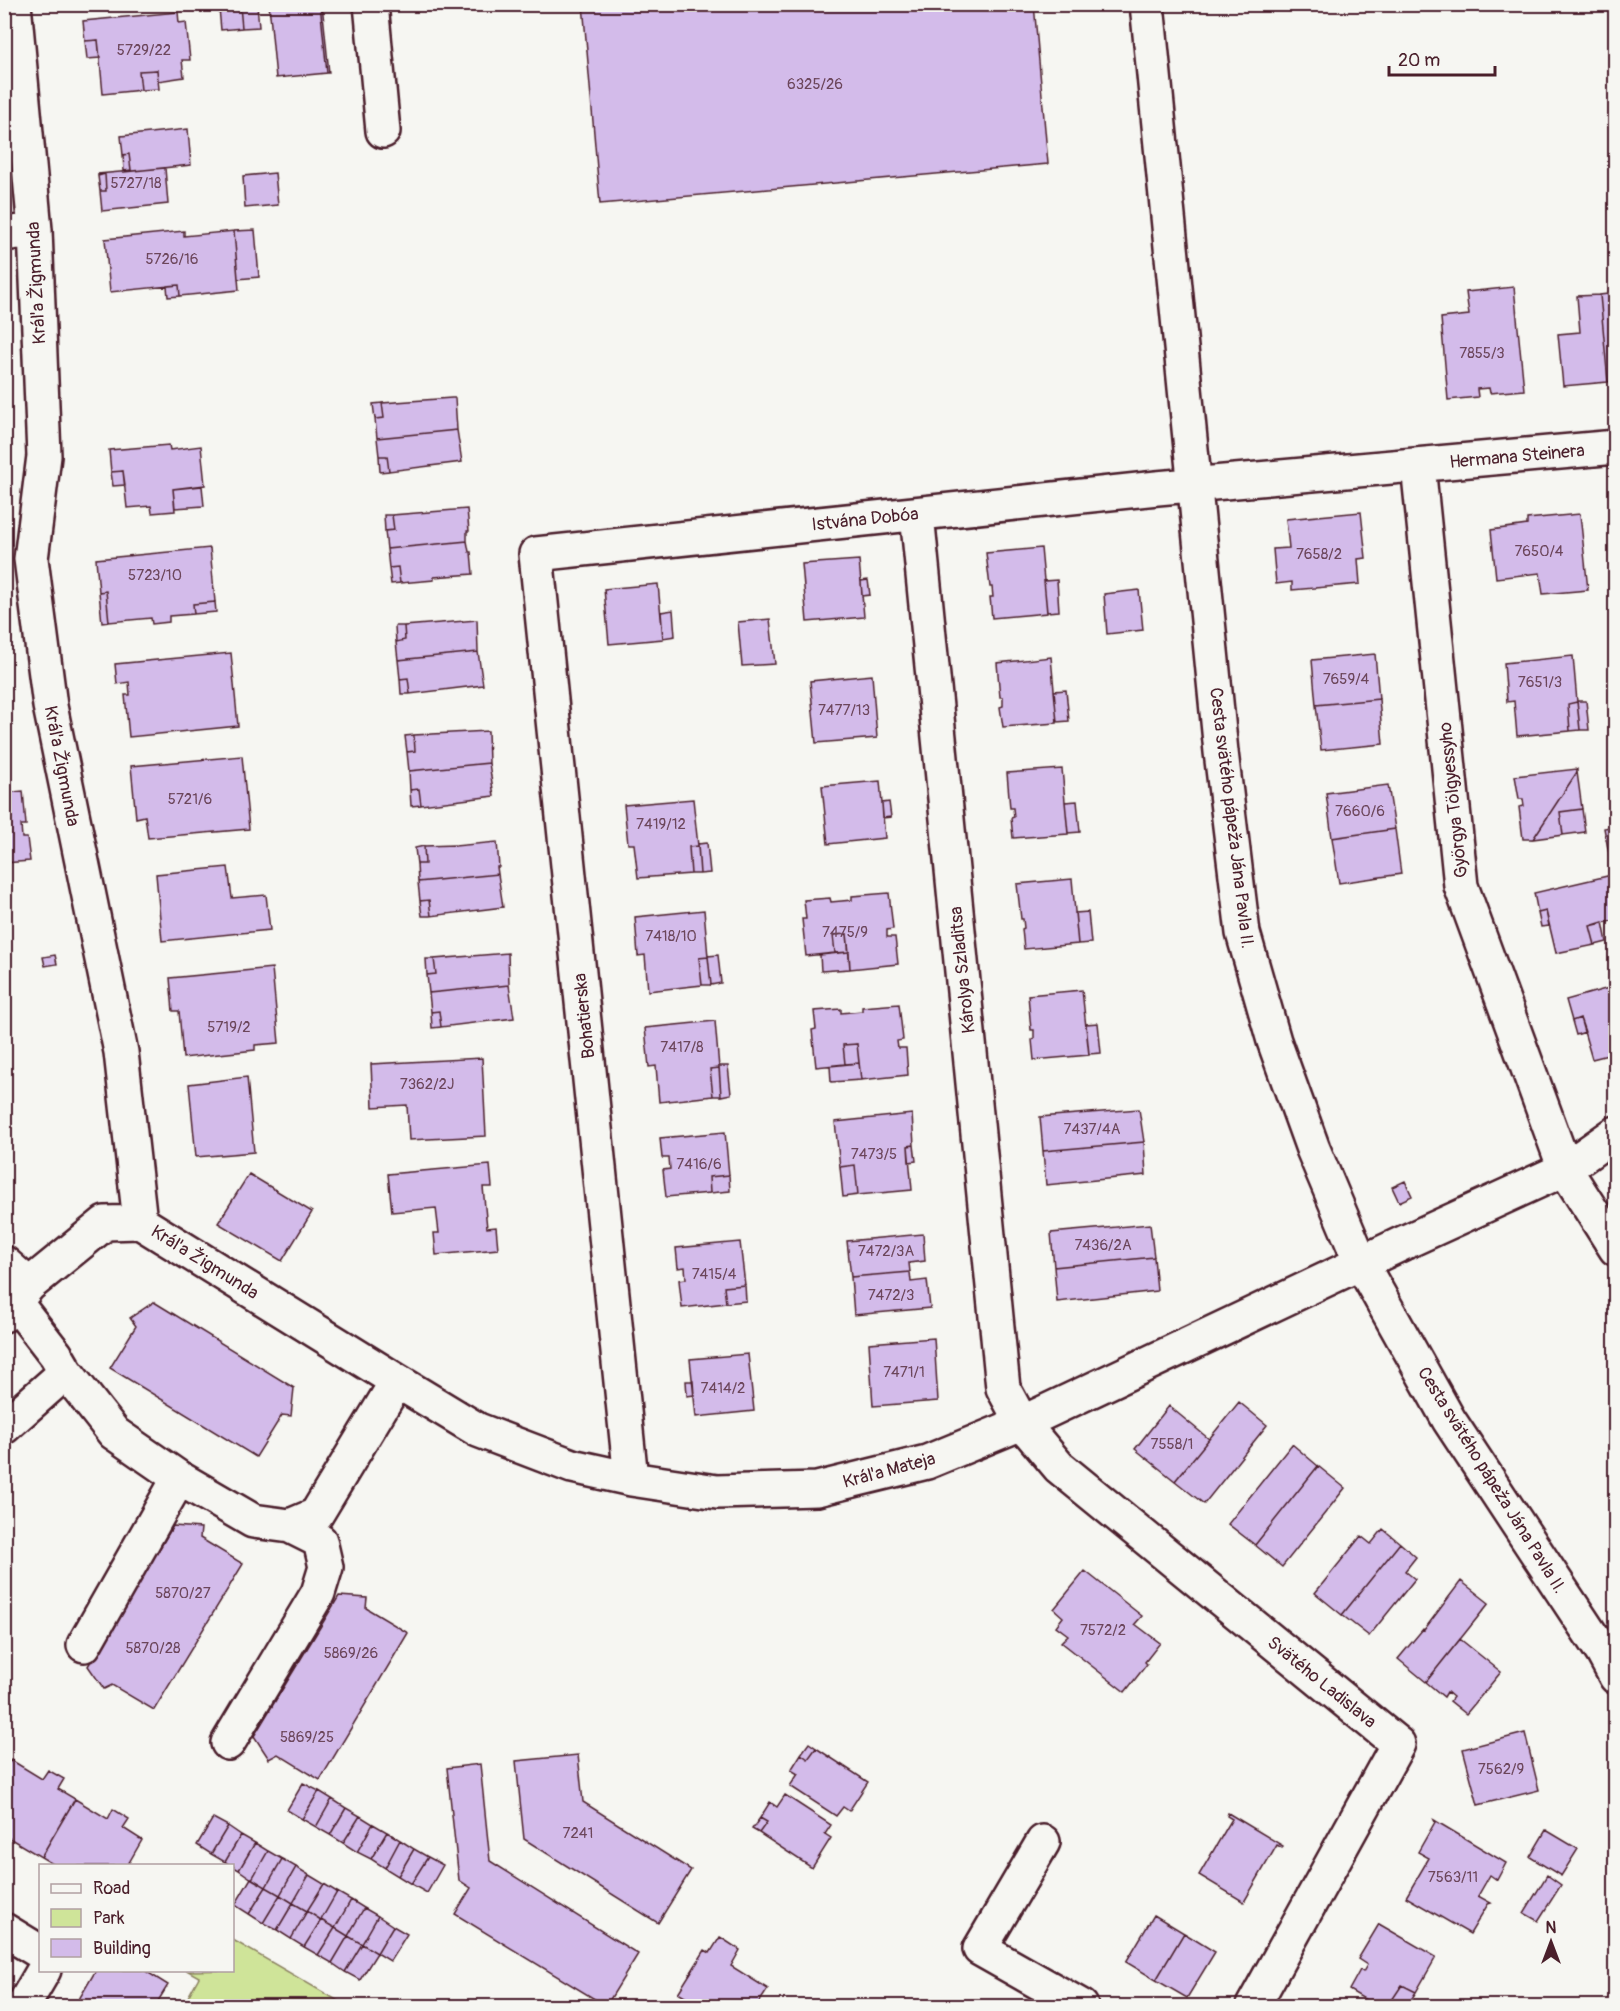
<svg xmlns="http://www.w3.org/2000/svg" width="1620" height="2011" font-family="Pangolin,sans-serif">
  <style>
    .green { fill: #cfe499; stroke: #8c8262; stroke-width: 1.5 }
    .building { fill: #d3bbea; stroke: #4a1f2b; stroke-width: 1.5 }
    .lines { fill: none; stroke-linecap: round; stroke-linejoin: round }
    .minor-casing { stroke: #4a1f2b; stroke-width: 38 }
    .minor { stroke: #f6f6f2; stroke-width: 33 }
    .labels { text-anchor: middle; stroke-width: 4.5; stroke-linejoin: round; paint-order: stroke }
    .number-label { font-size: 15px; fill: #6c465b }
    .street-label { font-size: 18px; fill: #4a1f2b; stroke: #f6f6f2 }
  </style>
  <rect width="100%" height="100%" fill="#f6f6f2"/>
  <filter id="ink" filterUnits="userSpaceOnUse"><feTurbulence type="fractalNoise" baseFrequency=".0167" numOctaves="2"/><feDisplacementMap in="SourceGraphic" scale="12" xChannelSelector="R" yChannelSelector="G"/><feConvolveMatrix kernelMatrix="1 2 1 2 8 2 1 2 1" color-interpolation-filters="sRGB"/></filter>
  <g filter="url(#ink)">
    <!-- green -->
    <path class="green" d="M233 1940 347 2006H183L199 1977 188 1971 232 1970Z"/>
    <!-- building -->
    <path class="building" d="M269 4H320L327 73 276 78Z
      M320 4H322L329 73H327Z
      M583 4H1034L1048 164 600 204Z
      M257 5 259 27 242 28 240 6Z
      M240 6 242 28 221 30 219 8Z
      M178 12 179 23 186 22 190 60H182L184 77 158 81 157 70 139 71 141 90 103 94 98 40 85 41 83 21Z
      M98 40 100 58 87 59 85 41Z
      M157 70 159 89 141 90 139 71Z
      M188 129 191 165 124 172 131 170 129 154 123 155 121 136Z
      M129 154 131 170 124 171 123 155Z
      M165 168 168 204 102 211 100 191H106L105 174 98 176V174Z
      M275 173 278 205 245 208 243 176Z
      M105 174 106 191H100L98 176Z
      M255 230 259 277 238 279 234 231Z
      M184 231V236L234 231 239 290 180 296 179 285 110 292 105 239Z
      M179 285 180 296 168 297 167 286Z
      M1514 287 1524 390 1490 393 1489 388 1477 389 1478 397 1448 400 1441 318 1469 315 1466 292Z
      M1616 293V381L1608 382 1600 295Z
      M1600 295 1608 382 1563 386 1558 334 1580 332 1577 296Z
      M4 344H8L7 379H4Z
      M452 398H455L457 430 377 438 375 419 384 418 382 403Z
      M382 403 384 418 375 419 373 404Z
      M457 430 462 462 389 471 387 456H379L377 438Z
      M169 445 170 450 201 446 205 485 173 489 175 511 152 513 151 506 127 508 123 471 111 472 109 450Z
      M379 456H387L389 471 380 472Z
      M123 471 125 485 113 486 111 472Z
      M202 486 204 506 175 508 173 489Z
      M467 509 469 531H467V541L387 549 385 531 394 530 392 515Z
      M1361 512 1366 558 1358 559 1360 584 1292 590V582L1276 584 1273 549 1289 548 1286 519Z
      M1580 514 1588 590 1543 594 1540 573 1496 578 1491 530 1527 525V519Z
      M384 515H392L394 530 385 531Z
      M467 541 469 552H471L473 574 434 577V580L400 583 398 567 389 568 387 549Z
      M210 548 215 602 193 604 194 614 169 616V622L152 624 151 618 109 622 106 591 99 592 96 559Z
      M1041 548 1047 613 992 618 990 597H993L992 587H990L986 553Z
      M859 560 864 617 807 622 802 564Z
      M398 567 400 583 391 584 389 568Z
      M868 580 870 595 862 596 861 581Z
      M1057 580 1059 611 1047 612 1044 581Z
      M658 584 663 639 609 644 604 589Z
      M1139 590 1143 630 1107 634 1104 594Z
      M106 591 109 622 102 623 99 592Z
      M215 602 216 612 194 614 193 604Z
      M673 610 675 636 663 638 661 612Z
      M770 619 775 664 742 666 738 622Z
      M477 620 478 652 398 660 396 642 405 640 404 626Z
      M395 626H404L405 640 396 642Z
      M478 652 483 685 410 694 408 678 400 679 398 660Z
      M231 653 238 726 129 737 125 695H130L129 682 117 684 115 664Z
      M1375 654 1379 699 1316 705 1312 660Z
      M1573 656 1577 702 1568 704 1570 731 1517 736 1514 701 1507 702 1504 663Z
      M1051 657 1057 723 1003 727 1000 707 1003 706V697H1000L997 663Z
      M872 675 877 738 816 743 810 681Z
      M408 678 410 694H401L400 679Z
      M1066 690 1069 721 1057 722 1054 691Z
      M1379 699 1383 744 1321 750 1316 705Z
      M1577 701H1586L1589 730H1580Z
      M1577 702 1580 730 1570 731 1568 704Z
      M488 731 489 763 409 771 407 752 415 751 414 735Z
      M414 735 415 751 407 752 405 736Z
      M242 756 249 829 148 838 145 816 136 818 131 766Z
      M489 763 494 796 421 805 419 789 410 790 409 771Z
      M1062 769 1068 834 1013 838 1011 818 1014 817 1013 808H1010L1007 773Z
      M1577 769V772L1533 839H1523L1519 807 1524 806 1523 799H1519L1515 776Z
      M1577 772 1582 809 1560 812 1563 835 1533 839Z
      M880 781 885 838 828 844 822 786Z
      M1388 785 1395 829 1332 838 1326 793Z
      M419 789 421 805 411 806 410 790Z
      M23 791 26 825H21L22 838H27L30 861 4 863V793Z
      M693 799 698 846 689 847 691 874 638 878 634 844H628L624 805Z
      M1077 801 1080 832 1068 833 1065 802Z
      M889 802 891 817 883 818 882 803Z
      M1582 809 1585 832 1563 835 1560 812Z
      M1616 826V858L1610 859 1604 828Z
      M1395 829 1401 874 1339 883 1332 838Z
      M497 842 499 867H497L498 874 418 882 417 864H425L424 846 455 845V846Z
      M707 843 710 873 700 874 698 844Z
      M424 846 425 864H417L415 848Z
      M698 846 700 874H691L689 847Z
      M228 867 232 898 266 895 270 930 162 941 156 874Z
      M498 874 503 907 431 916 429 900 420 901 418 882Z
      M1616 874V920L1590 926 1595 945 1556 953 1546 911 1538 913 1534 893Z
      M1072 879 1078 944 1024 949 1022 929 1024 928 1023 919H1021L1017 884Z
      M889 893 893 929 887 930V937H895L898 964 850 969 847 934 833 935 835 953 806 956 802 919H806L804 900 830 898 831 902 852 900V896Z
      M429 900 431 916H422L420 901Z
      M704 910 708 957 699 958 702 985 648 991 645 955 638 956 635 917Z
      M1546 911 1549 926 1541 927 1538 913Z
      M1088 912 1091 943 1078 944 1075 913Z
      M1603 922 1607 942 1595 945 1590 926Z
      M847 934 849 952 835 953 833 935Z
      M849 952 850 969 821 971 820 955Z
      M508 953 509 985 429 993 427 975 436 974 434 959Z
      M55 955 57 964 45 966 43 957Z
      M718 955 721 983 711 985 708 956Z
      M708 957 711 985H702L699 958Z
      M426 959H434L436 974 427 975Z
      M272 968 279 1043 255 1045V1050L183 1058 179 1011H173L170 978Z
      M509 985 514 1018 441 1027 439 1011 431 1012 429 993Z
      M1616 986V1053L1592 1059 1580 1018 1572 1021 1566 1000Z
      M1082 990 1089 1055 1034 1060 1032 1040 1034 1039V1030H1031L1028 995Z
      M899 1004 903 1040 897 1041 898 1048H906L908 1075 861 1080 857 1044 843 1045 845 1064 816 1067 812 1030 816 1029 814 1011 841 1009V1013L862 1011V1007Z
      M439 1011 441 1027 432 1028 431 1012Z
      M1580 1018 1585 1032 1576 1035 1572 1021Z
      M715 1021 719 1068 710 1069 713 1096 659 1102 656 1066 649 1067 645 1028Z
      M1098 1023 1101 1053 1089 1054 1086 1024Z
      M857 1044 859 1063 845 1064 843 1045Z
      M482 1058 486 1136 409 1140 407 1105 373 1107 371 1064Z
      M859 1063 861 1080 831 1082 830 1066Z
      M719 1066H728L731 1094 721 1096Z
      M719 1068 721 1096H713L710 1069Z
      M247 1077 254 1152 196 1157 189 1084Z
      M1139 1109 1144 1142 1043 1151 1040 1117Z
      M912 1114 914 1145 908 1146 912 1190 858 1195 855 1165 840 1167 835 1122Z
      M725 1132 729 1175 709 1177 710 1193 666 1197 663 1170 670 1169 669 1158H662L660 1138Z
      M1144 1142 1146 1175 1046 1185 1043 1151Z
      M914 1145 916 1161 909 1162 908 1146Z
      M490 1165 492 1187H483L487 1228 496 1227 498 1249 436 1255 434 1233H439L436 1208 392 1212 388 1174Z
      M855 1165 858 1195 843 1197 840 1167Z
      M249 1174 312 1212 282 1261 218 1223Z
      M729 1175 730 1191 710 1193 709 1177Z
      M1405 1181 1412 1196 1399 1202 1392 1187Z
      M1150 1224 1154 1257 1054 1267 1051 1233Z
      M923 1234 925 1261 909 1263 910 1272 851 1277 847 1241Z
      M740 1242 745 1285 724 1287 726 1303 682 1308 679 1280 686 1279 685 1267 678 1268 676 1248Z
      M1154 1257 1157 1291 1057 1302 1054 1267Z
      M910 1272 911 1282 927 1280 930 1308 854 1315 851 1277Z
      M745 1285 746 1301 726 1303 724 1287Z
      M154 1302 294 1388 291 1416 282 1415 256 1457 110 1368 136 1326 130 1318Z
      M934 1338 938 1401 873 1406 869 1343Z
      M748 1354 754 1411 696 1417 690 1359Z
      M686 1381H693L694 1395 687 1396Z
      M1239 1402 1267 1425 1204 1504 1175 1481Z
      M1169 1406 1209 1439 1175 1481 1135 1449Z
      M1292 1444 1318 1466 1255 1545 1228 1524Z
      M1318 1466 1345 1488 1282 1567 1255 1545Z
      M173 1526 201 1528 200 1538 243 1564 154 1710 112 1685 104 1689 88 1666Z
      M1383 1529 1400 1543 1342 1615 1315 1593 1361 1536 1371 1544Z
      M1400 1543 1416 1557 1405 1571 1415 1579 1369 1636 1342 1615Z
      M1085 1571 1142 1616 1135 1624 1160 1643 1145 1662 1147 1664 1125 1692 1061 1642 1068 1635 1056 1626 1063 1617 1054 1609Z
      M1461 1581 1489 1603 1426 1682 1398 1659 1423 1629 1424 1630Z
      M339 1596 367 1598 366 1608 408 1633 320 1780 278 1754 269 1759 254 1736Z
      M1460 1639 1501 1672 1466 1714 1450 1701 1453 1697 1447 1692 1444 1697 1426 1682Z
      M1525 1733 1539 1790 1478 1805 1463 1749Z
      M809 1743 816 1748 808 1759 801 1754Z
      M816 1748 868 1782 849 1811 843 1807 836 1816 790 1786 798 1774 791 1770 801 1754 808 1759Z
      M578 1755 583 1802 691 1870 658 1923 524 1839 516 1761Z
      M11 1760 42 1779 48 1770 64 1779 58 1789 75 1799 41 1857 4 1835V1770Z
      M480 1764 490 1861 638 1954 606 2006 455 1914 471 1888 459 1880 447 1768Z
      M303 1783 319 1791 302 1819 287 1810Z
      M319 1791 332 1799 316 1827 302 1819Z
      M785 1795 831 1825 825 1834 831 1838 812 1868 759 1833 767 1822 760 1818 770 1802 777 1807Z
      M75 1799 108 1819 113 1809 129 1819 123 1828 142 1840 127 1866H56L41 1857Z
      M332 1799 346 1808 330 1835 316 1827Z
      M346 1808 360 1816 343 1843 330 1835Z
      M1228 1813 1283 1846 1282 1848 1277 1845 1244 1902 1199 1875 1232 1819 1227 1816Z
      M360 1816 373 1824 357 1852 343 1843Z
      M213 1818 228 1826 211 1854 197 1845Z
      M760 1818 767 1822 759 1833 752 1829Z
      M1434 1820 1506 1863 1497 1880 1490 1875 1478 1896 1491 1903 1488 1904 1470 1934 1406 1897 1429 1858 1418 1852 1435 1822Z
      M373 1824 387 1832 371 1859 357 1852Z
      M228 1826 241 1835 225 1862 211 1854Z
      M1546 1830 1578 1849 1561 1876 1530 1857Z
      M387 1832 400 1840 385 1868 371 1859Z
      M241 1835 255 1843 239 1870 225 1862Z
      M400 1840 414 1849 398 1876 385 1868Z
      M255 1843 268 1851 252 1879 239 1870Z
      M414 1849 428 1857 411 1884 398 1876Z
      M268 1851 282 1859 266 1887 252 1879Z
      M428 1857 443 1865 427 1893 411 1884Z
      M282 1859 296 1867 280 1895 266 1887Z
      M296 1867 309 1875 293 1903 280 1895Z
      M309 1875 324 1884 307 1911 293 1903Z
      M1547 1875 1561 1885 1538 1921 1524 1913Z
      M251 1878 266 1887 249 1914 235 1905Z
      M324 1884 337 1892 321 1920 307 1911Z
      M266 1887 280 1895 263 1923 249 1914Z
      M337 1892 351 1900 335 1928 321 1920Z
      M280 1895 293 1903 277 1930 263 1923Z
      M351 1900 364 1908 348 1936 335 1928Z
      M293 1903 307 1911 291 1939 277 1930Z
      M364 1908 378 1916 362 1944 348 1936Z
      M307 1911 321 1920 304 1947 291 1939Z
      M1154 1915 1184 1933 1156 1980 1126 1962Z
      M378 1916 393 1926 377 1953 362 1944Z
      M321 1920 335 1928 318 1955 304 1947Z
      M1379 1924 1436 1957 1416 1992 1402 1985 1388 2006H1376L1349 1990 1360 1970 1363 1972 1367 1965 1358 1959Z
      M393 1926 407 1934 390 1961 377 1953Z
      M335 1928 348 1936 332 1963 318 1955Z
      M1184 1933 1215 1952 1187 1998 1156 1980Z
      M348 1936 362 1944 345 1972 332 1963Z
      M720 1937 740 1950 731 1966 768 1989 757 2006H700L678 1993 705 1950 710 1953Z
      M362 1944 377 1953 360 1980 345 1972Z
      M96 1970H144L168 1985 155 2006H75Z
      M1402 1985 1416 1992 1407 2006H1388Z"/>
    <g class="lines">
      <!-- minor casing -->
      <g class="minor-casing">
        <path id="minor" d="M14 4 35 230 44 456 31 559 50 706 121 1052 140 1222
          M371 4 383 131
          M1147 4 1221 752 1243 933 1274 1041 1313 1149 1361 1263 1449 1420 1603 1653 1616 1677
          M4 234 35 230
          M1418 465 1461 886 1565 1169 1616 1249
          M917 514 1003 1388 1022 1423 1059 1467 1398 1744 1253 2006
          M140 1222 397 1381 478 1430 572 1466 631 1479 717 1492 817 1489 927 1462 1022 1423 1401 1244 1565 1169 1616 1133
          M4 1263 29 1285
          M4 1315 29 1285 105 1223 140 1222
          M66 1372 114 1433 179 1478 84 1645
          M4 1427 66 1372 56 1355 15 1302
          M179 1478 253 1521 290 1526 316 1515 397 1381
          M631 1479 536 554 1157 488 1616 447
          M228 1743 318 1593 326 1567 320 1541 290 1526
          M1043 1842 980 1949 1081 2006
          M4 1930 40 1952
          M23 2006 44 1970"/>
      </g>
      <!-- minor -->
      <use href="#minor" class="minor"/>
    </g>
  </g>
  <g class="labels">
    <!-- number labels -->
    <g class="number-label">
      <text x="144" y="55">5729/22</text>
      <text x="815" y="89">6325/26</text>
      <text x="136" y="188">5727/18</text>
      <text x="172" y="264">5726/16</text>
      <text x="1482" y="358">7855/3</text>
      <text x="1539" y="556">7650/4</text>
      <text x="1319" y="559">7658/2</text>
      <text x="155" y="580">5723/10</text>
      <text x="1346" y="684">7659/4</text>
      <text x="1540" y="687">7651/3</text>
      <text x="844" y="715">7477/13</text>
      <text x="190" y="804">5721/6</text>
      <text x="1360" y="816">7660/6</text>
      <text x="661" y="829">7419/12</text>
      <text x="845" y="937">7475/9</text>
      <text x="671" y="941">7418/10</text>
      <text x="229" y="1032">5719/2</text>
      <text x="682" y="1052">7417/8</text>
      <text x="427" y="1089">7362/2J</text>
      <text x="1092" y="1134">7437/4A</text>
      <text x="874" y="1159">7473/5</text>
      <text x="699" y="1169">7416/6</text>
      <text x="1103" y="1250">7436/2A</text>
      <text x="886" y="1256">7472/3A</text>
      <text x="714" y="1279">7415/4</text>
      <text x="891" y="1300">7472/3</text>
      <text x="904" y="1377">7471/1</text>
      <text x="723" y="1393">7414/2</text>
      <text x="1172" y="1449">7558/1</text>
      <text x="183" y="1598">5870/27</text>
      <text x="1103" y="1635">7572/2</text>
      <text x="153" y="1653">5870/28</text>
      <text x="351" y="1658">5869/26</text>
      <text x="307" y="1742">5869/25</text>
      <text x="1501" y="1774">7562/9</text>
      <text x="578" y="1838">7241</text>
      <text x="1453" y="1882">7563/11</text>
    </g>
    <!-- street labels -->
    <g class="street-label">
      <text transform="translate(36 283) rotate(-93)" y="6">Kráľa Žigmunda</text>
      <text transform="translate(1517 456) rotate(-5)" y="6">Hermana Steinera</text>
      <text transform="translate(865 519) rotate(-6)" y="6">Istvána Dobóa</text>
      <text transform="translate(62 766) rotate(79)" y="6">Kráľa Žigmunda</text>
      <text transform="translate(1453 800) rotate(-96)" y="6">Györgya Tölgyessyho</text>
      <text transform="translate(1232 818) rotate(83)" y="6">Cesta svätého pápeža Jána Pavla II.</text>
      <text transform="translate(962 970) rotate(-96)" y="6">Károlya Szladitsa</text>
      <text transform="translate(584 1016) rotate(-96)" y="6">Bohatierska</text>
      <text transform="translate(205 1262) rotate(32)" y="6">Kráľa Žigmunda</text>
      <text transform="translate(889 1470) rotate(-15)" y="6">Kráľa Mateja</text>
      <text transform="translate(1492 1480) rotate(58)" y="6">Cesta svätého pápeža Jána Pavla II.</text>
      <text transform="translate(1322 1682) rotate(39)" y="6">Svätého Ladislava</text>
    </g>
  </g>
  <!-- margin -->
  <rect width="1620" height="2011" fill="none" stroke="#f6f6f2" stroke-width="24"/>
  <rect x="12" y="12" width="1596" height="1987" fill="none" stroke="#4a1f2b" stroke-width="2" filter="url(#ink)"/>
  <!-- legend -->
  <rect x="39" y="1864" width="195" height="108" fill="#f6f6f2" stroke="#b1a0a2" stroke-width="1.5"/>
  <rect x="51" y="1884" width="30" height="9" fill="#f6f6f2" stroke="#b1a0a2" stroke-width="1.5"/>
  <text x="93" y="1894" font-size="18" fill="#4a1f2b">Road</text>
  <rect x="51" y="1909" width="30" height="18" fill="#cfe499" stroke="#b1a0a2" stroke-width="1.5"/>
  <text x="93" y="1924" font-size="18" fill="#4a1f2b">Park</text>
  <rect x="51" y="1939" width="30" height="18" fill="#d3bbea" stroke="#b1a0a2" stroke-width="1.5"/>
  <text x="93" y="1954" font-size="18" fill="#4a1f2b">Building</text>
  <!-- north arrow -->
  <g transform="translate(1551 1942)" stroke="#f6f6f2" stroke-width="4.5" paint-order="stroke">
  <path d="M0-4.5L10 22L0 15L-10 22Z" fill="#4a1f2b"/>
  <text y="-9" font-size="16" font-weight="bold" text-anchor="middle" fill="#4a1f2b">N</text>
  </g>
  <!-- scale -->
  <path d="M1389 66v9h106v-9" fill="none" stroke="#4a1f2b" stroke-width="3"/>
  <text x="1398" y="66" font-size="18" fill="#4a1f2b" stroke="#f6f6f2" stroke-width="4.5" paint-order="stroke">20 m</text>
</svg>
